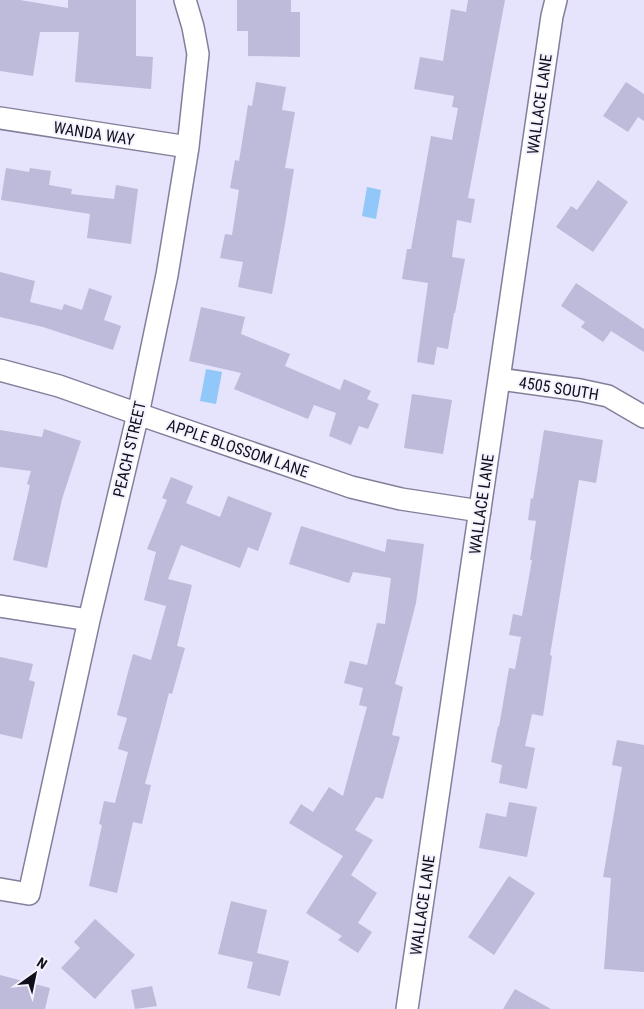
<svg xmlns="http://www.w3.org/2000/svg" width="644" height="1009" font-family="'Roboto Condensed',sans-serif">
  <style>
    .water { fill: #92c7f9 }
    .building { fill: #bebad9 }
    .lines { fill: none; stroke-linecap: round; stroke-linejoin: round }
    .street-casing { stroke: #837f9b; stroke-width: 24 }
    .street { stroke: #fff; stroke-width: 21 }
    .labels { text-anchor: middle; stroke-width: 4; stroke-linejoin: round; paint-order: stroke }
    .street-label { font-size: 16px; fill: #110f1a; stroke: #f4f2ff }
  </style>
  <rect width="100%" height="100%" fill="#e6e3fc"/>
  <!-- water -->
  <path class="water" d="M367 187 381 190 376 219 362 216Z
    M206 369 222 372 216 404 200 401Z"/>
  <!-- building -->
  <path class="building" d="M0 0H20L68 8V0H136V56L153 57 151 89 75 82 79 32H40L33 76 0 71Z
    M237 0H291V12H300V57L248 56V31H237Z
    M468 0H505L468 198 475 199 471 223 457 220 452 257 465 259 455 313H454L448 349 437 347 434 365 417 362 428 283 402 279 407 249H411L431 136 452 140 458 108 452 107 454 96 414 89 420 57 443 61 451 9 466 12Z
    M256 82 286 87 282 110 295 112 285 168 294 169 285 224 272 294 238 287 243 262 220 258 225 234 232 235 239 190 230 188 235 160 239 161 248 105 252 106Z
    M626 82 644 94V121L638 117 628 132 603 116Z
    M6 168 29 172 30 168 51 171 49 185 72 189 71 194 114 199 116 185 138 189 131 244 87 238 90 214 1 200Z
    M598 180 628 202 593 252 556 227 571 206 577 210Z
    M0 272 35 281 30 302 62 310 64 304 82 310 89 288 112 296 104 320 121 326 113 350 43 327 0 317Z
    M576 283 644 329V352L611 331 603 342 581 327 585 322 561 306Z
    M201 307 245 317 241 334 290 354 285 366 340 390 344 379 371 391 367 399 379 404 368 429 359 426 351 445 329 436 336 413 314 405 308 419 234 389 241 373 189 361Z
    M412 394 452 400 443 454 404 448Z
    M44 429 81 441 62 499 47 568 13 560 30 485 27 484 31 471 0 467V430L42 437Z
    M544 430 603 440 596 483 579 480 550 655 552 656 543 716 532 714 525 746 535 748 527 789 499 783 502 765 491 762 498 726 499 727 509 668 515 669 521 637 509 635 513 614 522 616 532 560H530L536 521 528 520 531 498 533 499Z
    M171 477 193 486 186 503 220 517 228 496 272 513 258 551 248 547 240 568 181 545 168 579 192 585 177 646 185 648 172 694 169 693 145 784 151 785 142 824 133 822 117 893 89 886 102 825 99 824 104 801 115 803 128 752 118 749 127 718 117 715 127 676 133 654 151 660 166 606 144 600 156 552 147 549 167 500 162 498Z
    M301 526 385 552 387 539 424 544 416 603 395 684 403 687 392 735 400 737 383 799 376 797 355 830 373 840 351 875 377 893 358 923 372 932 358 953 338 940 342 936 306 913 343 856 289 823 301 804 313 812 329 787 343 796 367 707 359 705 363 688 344 683 350 661 367 665 377 623 385 624 391 578 353 572 349 583 289 564Z
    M0 657 33 664 29 680 35 682 22 739 0 734Z
    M617 740 644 745V972L604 969 611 878 603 877 622 767 612 765Z
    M509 802 537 807 527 857 479 848 486 813 506 817Z
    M509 876 535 893 494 955 468 937Z
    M231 901 267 910 257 953 289 961 280 996 247 988 253 962 218 954Z
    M95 919 135 955 95 999 61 968 80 948 74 942Z
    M0 975 50 988 45 1009H0Z
    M152 986 157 1006 135 1009 131 990Z
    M515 989 551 1009H503Z"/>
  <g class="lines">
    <!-- street casing -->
    <g class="street-casing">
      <path id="street" d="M0 118 188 147
        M0 370 59 386 138 414 351 487 401 499 480 511
        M499 379 580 390 608 396 644 417
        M0 606 89 620
        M0 889 29 894 89 620 138 414 167 275 188 147 198 54 193 27 185 0
        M407 1009 552 16 556 0"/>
    </g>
    <!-- street -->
    <use href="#street" class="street"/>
  </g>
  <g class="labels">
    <!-- street labels -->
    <g class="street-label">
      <text transform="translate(539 104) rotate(-82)" y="6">WALLACE LANE</text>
      <text transform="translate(94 133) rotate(9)" y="6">WANDA WAY</text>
      <text transform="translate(559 388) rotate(9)" y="6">4505 SOUTH</text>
      <text transform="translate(238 448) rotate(19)" y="6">APPLE BLOSSOM LANE</text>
      <text transform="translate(129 449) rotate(-77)" y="6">PEACH STREET</text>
      <text transform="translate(481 504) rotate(-82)" y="6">WALLACE LANE</text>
      <text transform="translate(422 905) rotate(-82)" y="6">WALLACE LANE</text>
    </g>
  </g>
  <!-- north arrow -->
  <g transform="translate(35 974) rotate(33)" stroke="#f4f2ff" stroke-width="4" paint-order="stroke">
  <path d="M0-4L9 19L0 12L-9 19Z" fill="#110f1a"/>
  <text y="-8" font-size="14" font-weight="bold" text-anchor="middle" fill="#110f1a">N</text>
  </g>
</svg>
